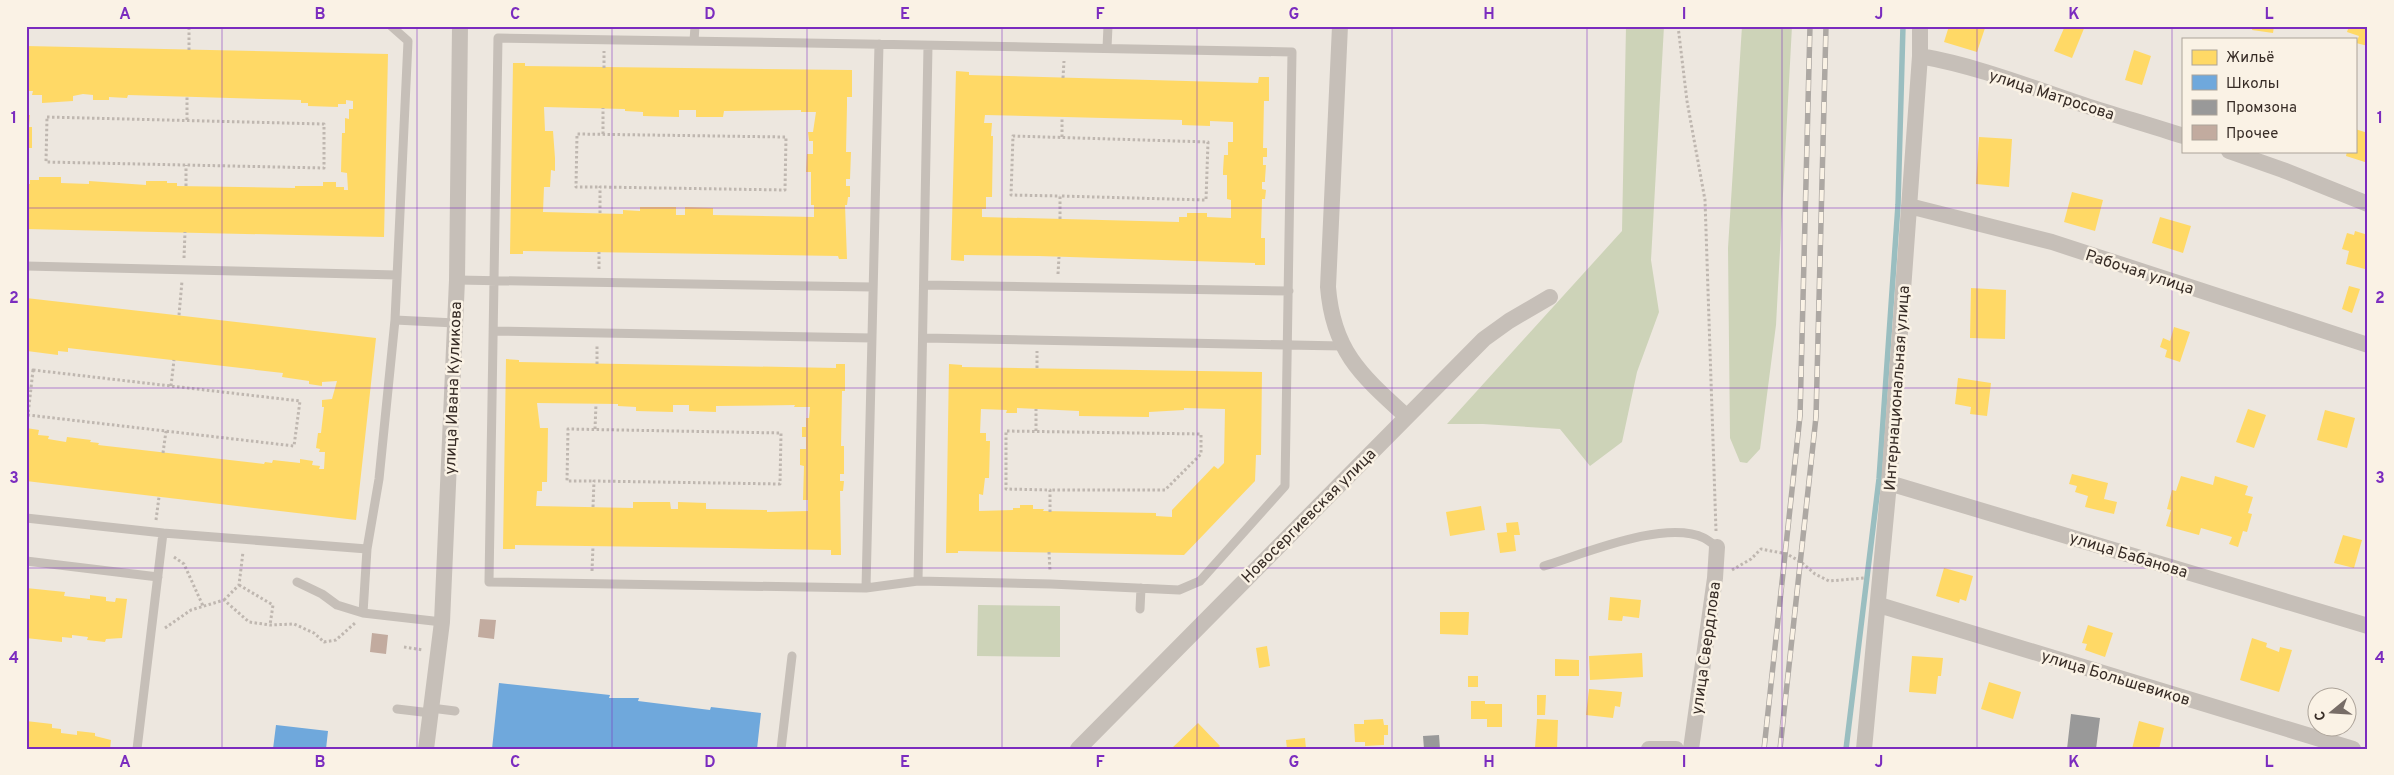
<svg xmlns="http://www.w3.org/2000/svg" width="2394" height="775" font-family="Overpass,sans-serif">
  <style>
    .green { fill: #cdd3b8 }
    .homes { fill: #ffd966; fill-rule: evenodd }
    .schools { fill: #6fa8dc }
    .industry { fill: #999 }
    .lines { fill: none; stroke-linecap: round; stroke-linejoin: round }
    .stream { stroke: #9abec0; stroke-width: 5.5 }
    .building { fill: #c2ab9f }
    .path { stroke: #bfb7b0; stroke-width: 3; stroke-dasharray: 2.5 2.5; stroke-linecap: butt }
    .service { stroke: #c6bfb8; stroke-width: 9 }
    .minor { stroke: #c6bfb8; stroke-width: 16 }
    .rail-casing { stroke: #ada8a3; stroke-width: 5.5 }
    .rail { stroke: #faf2e5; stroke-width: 4; stroke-dasharray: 11; stroke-linecap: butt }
    .grid { fill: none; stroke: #7b2cbf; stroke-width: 1; stroke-opacity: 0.55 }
    .labels { text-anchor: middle; stroke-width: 5; stroke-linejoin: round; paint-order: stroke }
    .street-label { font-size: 16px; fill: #372c26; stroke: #faf2e5 }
    .neatline { fill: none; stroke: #7b2cbf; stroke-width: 2 }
    .grid-label { font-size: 16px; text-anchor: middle; font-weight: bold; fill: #7b2cbf }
  </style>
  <rect width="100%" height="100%" fill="#ede7df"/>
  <!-- green -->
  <path class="green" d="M1626 26H1664L1651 260 1659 312 1637 372 1622 442 1590 466 1560 429 1483 424H1447L1622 231Z
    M1742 26H1792L1776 325 1760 449 1747 463 1740 462 1730 438 1728 248Z
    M978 605 1060 606V657L977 656Z"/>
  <!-- homes -->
  <path class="homes" d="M1949 26 1985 28 1977 52 1944 42Z
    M2065 26H2085L2072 58 2054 51Z
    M2253 26H2274L2273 33 2252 30Z
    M2349 26H2368V46L2356 43 2359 36 2347 32Z
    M26 46 388 54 384 237 26 229V184H30V180H39V177H61V183L89 184V181L146 185V181H167V183H177V186L295 188V186H323V182H336V187H344V190H348L347 173 341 172 342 133H345V118L349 119V109H353V101L346 100V104H338V107L308 106V103H301V100L128 95 127 98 109 97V100H93V95L83 94 73 96V101L42 103V95H32L33 91H26Z
    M2134 50 2151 56 2142 85 2125 80Z
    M513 63H525V66L852 70V97H847V105L846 152H851L850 179H846V186H850V197H848L847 205H845L847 259H839L838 256 523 251V254H510ZM544 107 625 109V111L643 112V116L679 117V110H696V117H723L724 111 801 110V112H816L813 132H808L809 141H813V154H807L806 172H811V205H814V217L713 215V208L685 207V215H676V207H640V211L623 210V214L543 212 544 187H550L551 170 555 171V158L553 131H545Z
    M956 71 969 72V75L1258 83 1259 77H1269V101H1264L1263 148H1267V157H1263V165H1266L1265 179V182H1262V189L1266 190 1265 199H1262L1261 238H1265V265H1255V263L1039 256 964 255V261L951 260ZM985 115 1182 120V125L1210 126V121L1233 122V142H1228V155H1224L1223 171V175H1227V199L1231 200V218L1207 217V213H1187V217H1179V222L982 217V209H986V197H992L993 136H991L992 123H984Z
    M26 115H30L29 127H32V148H26Z
    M2355 129 2368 133V163L2346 156 2347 151H2355Z
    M1979 137 2012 139 2009 187 1976 184Z
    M2072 192 2103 200 2095 231 2064 222Z
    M2160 217 2191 226 2183 253 2152 243Z
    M2355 231 2368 235V260L2365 269 2346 264 2349 251 2342 249 2347 233 2354 235Z
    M2349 286 2360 289 2352 313 2342 309Z
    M1971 288 2006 290 2005 339 1970 338Z
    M26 298 376 338 356 520 26 481V428L39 430 38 435 49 436 48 439 66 442 67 437 91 440 90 442 99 443 98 445 264 464 265 462 272 463 273 460 300 463V459L313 461 312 465 320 466 319 469H324L325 452H319L320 449 316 448 318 433H321L324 407H322V400L332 399 337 381 322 382V386L309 384V381L282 377 283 373 68 348V352L58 351V355L27 351Z
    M2174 327 2190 332 2180 362 2165 357 2167 350 2160 347 2163 338 2170 341Z
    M506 359 519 360V362L836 368V364H845V391H842L841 446H844V474H840V481H844L843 491H840L841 555H831V550L730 548 515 545V549H503ZM537 403 618 404V406L636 407V411L673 412V405H689V411L716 412V406L795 405 794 407H810L809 418H806V427H802V437H806V449H800V465L804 466 803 500H808V511L767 512V510L706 509V503L678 502V509H671L670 502H633V508L536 506 537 491H542V482H547L548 428H540Z
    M949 364 962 365V367L1262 372 1261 455H1256L1255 481 1184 555 958 551V553H946ZM1017 408 1079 411V416L1149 417V412L1184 410V408L1225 409 1224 463 1218 469 1214 466 1172 510V517L1156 516V513L1043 511 1044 509H1033V505H1020V508H1013V510L979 511V494L983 495 985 478H989L990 441H986V433H980L981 409 1007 410 1006 413H1017Z
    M1958 378 1991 383 1987 416 1970 414 1971 407 1955 404Z
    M2248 409 2266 415 2254 448 2236 442Z
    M2325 410 2355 418 2347 448 2317 440Z
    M2072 474 2108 483 2104 499 2117 502 2114 514 2085 507 2088 496 2075 492 2077 486 2069 484Z
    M2181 476 2213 485 2215 476 2248 486 2245 495 2253 497 2248 513 2252 514 2247 532 2243 531 2238 547 2229 544 2232 537 2201 528 2199 535 2166 526 2171 510 2167 509 2172 490 2176 491Z
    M1481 506 1485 530 1450 536 1446 512Z
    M1518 522 1520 535H1514L1516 551 1500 553 1497 533 1507 532 1506 523Z
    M2343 535 2362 540 2354 568 2334 563Z
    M1944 568 1973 576 1966 601 1960 599 1959 603 1936 596Z
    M26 588 65 592 64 596 90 599V595L106 597V601L115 602 116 598 127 599 122 638 106 639 105 642 87 640 88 637 72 635V638L62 637V642L26 638Z
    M1610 597 1641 600 1639 618 1623 616 1622 621 1608 620Z
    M1440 612H1469L1468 635 1440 634Z
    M2088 625 2113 633 2105 657 2085 650 2087 644 2082 643Z
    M2252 638 2267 643 2266 647 2279 652 2280 647 2292 650 2279 692 2240 680Z
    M1267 646 1270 666 1259 668 1256 648Z
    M1642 653 1643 677 1590 680 1589 656Z
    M1912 656 1943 658 1941 676H1938L1936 694 1909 692Z
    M1555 659 1579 660V676H1555Z
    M1468 676H1478V687H1468Z
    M1989 682 2021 692 2013 719 1981 709Z
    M1589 689 1622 692 1620 707 1615 706 1613 718 1586 715Z
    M1537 695H1546L1545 715H1537Z
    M1471 701H1485V704H1502V727H1487V719H1471Z
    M1383 719 1384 725H1388V735H1384V745L1365 746V742H1355L1354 724H1364V720Z
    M1537 719 1558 720 1557 749 1535 748Z
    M26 721 52 724V728L61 729V733L77 735V731L95 733V736L111 740 110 749H26Z
    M2139 721 2164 728 2159 749H2132Z
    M1198 723 1220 746 1217 749H1171Z
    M1305 738 1306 749H1287L1286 740Z"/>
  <!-- schools -->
  <path class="schools" d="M499 683 610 695 609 698H639L638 701 710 710 711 707 761 713 757 749H492Z
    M276 725 328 731 326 749H273Z"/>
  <!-- industry -->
  <path class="industry" d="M2071 714 2100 718 2096 749H2067Z
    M1439 735 1440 749H1424L1423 736Z"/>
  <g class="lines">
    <!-- stream -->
    <path class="stream" d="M1846 749 1879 479 1898 205 1903 26"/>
  </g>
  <!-- building -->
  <path class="building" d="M480 619 496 620 494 639 478 637Z
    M372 633 388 635 386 654 370 652Z"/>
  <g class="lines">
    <!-- path -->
    <path class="path" d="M1678 26 1687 101 1705 200 1716 531
      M189 50V26
      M604 68V51
      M1063 78 1064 61
      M47 117 324 124V168L46 162Z
      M187 120V97
      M603 134V108
      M1062 137V117
      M186 186V165
      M600 213V187L785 190 786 137 577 134 576 187H600
      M1060 219V196L1206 200 1208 142 1013 136 1011 195 1060 196
      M184 258 185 232
      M599 269V252
      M1058 274 1059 257
      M179 315 182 281
      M597 364V344
      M1037 368V351
      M33 370 300 401 294 446 28 415Z
      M171 386 174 360
      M595 429 596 404
      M1036 431V409
      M163 453 166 431
      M593 507 594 481 780 484 781 433 568 429 567 481H594
      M1050 512V490L1006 489V431L1201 434V454L1165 490H1050
      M156 520 159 497
      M1049 552 1050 571
      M174 557 184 564 203 606
      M1732 570 1751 559 1761 549 1787 554 1801 562 1815 574 1829 581 1864 578
      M592 571 593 546
      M239 585 273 605 270 625
      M224 600 239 585 243 552
      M165 628 191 610 224 600 249 622 270 625 294 624 314 633 324 642 336 640 355 623
      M404 647 423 650"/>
    <!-- service -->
    <path class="service" d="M694 41 695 26
      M1107 48 1108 26
      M26 266 397 275
      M457 280 873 287
      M924 285 1289 291
      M395 320 455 323
      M494 331 872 338
      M923 338 1342 346
      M26 518 163 533 367 549
      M26 561 158 577
      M1544 566C1584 554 1665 519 1704 538 1708 540 1713 544 1717 547
      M918 581 928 46
      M297 582 322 594 337 605 363 613 442 622
      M866 588 489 582 498 38 865 44C1007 47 1150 49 1292 52L1285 486 1200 581 1179 590 1051 584 918 581 866 588 879 44
      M1140 609 1141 588
      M363 613 367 549 379 479 395 320 408 41 391 26
      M431 708 455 711
      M397 709 431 713
      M137 749 163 533
      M781 749 792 656"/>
    <!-- minor -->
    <path class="minor" d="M1340 26 1328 287C1333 351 1361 375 1406 416
      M1920 56C1977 66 2030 87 2084 105 2117 116 2150 125 2183 136
      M2229 151 2283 170 2368 204
      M1909 206 2052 242 2368 345
      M1889 483 2368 626
      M1879 605 2353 749
      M426 749 442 622 457 280 460 26
      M1078 749 1484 339 1509 321 1550 297
      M1649 749H1676
      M1691 749 1715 578 1717 547
      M1864 749 1889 483 1920 56V26"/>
    <!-- rail casing -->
    <g class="rail-casing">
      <path id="rail" d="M1764 749 1800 416 1810 26
        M1780 749 1816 417 1826 26"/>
    </g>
    <!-- rail -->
    <use href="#rail" class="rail"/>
  </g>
  <!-- grid -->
  <path class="grid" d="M222 26V749M417 26V749M612 26V749M807 26V749M1002 26V749M1197 26V749M1392 26V749M1587 26V749M1782 26V749M1977 26V749M2172 26V749M26 208H2368M26 388H2368M26 568H2368"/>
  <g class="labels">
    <!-- street labels -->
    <g class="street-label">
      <text transform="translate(2052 94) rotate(18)" y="6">улица Матросова</text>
      <text transform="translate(2140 271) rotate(18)" y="6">Рабочая улица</text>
      <text transform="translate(452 388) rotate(-88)" y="6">улица Ивана Куликова</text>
      <text transform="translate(1896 388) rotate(-86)" y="6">Интернациональная улица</text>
      <text transform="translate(1308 515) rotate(-45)" y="6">Новосергиевская улица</text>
      <text transform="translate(2129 554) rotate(17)" y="6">улица Бабанова</text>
      <text transform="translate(1705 648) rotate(-82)" y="6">улица Свердлова</text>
      <text transform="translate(2116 677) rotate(17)" y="6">улица Большевиков</text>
    </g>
  </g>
  <!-- border -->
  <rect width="2394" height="775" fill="none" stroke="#faf2e5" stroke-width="55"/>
  <!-- legend -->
  <rect x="2182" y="38" width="175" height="115" fill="#faf2e5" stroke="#aca399"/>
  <rect x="2192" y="50" width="25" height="15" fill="#ffd966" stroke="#aca399"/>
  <text x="2226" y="62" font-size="15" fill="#372c26">Жильё</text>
  <rect x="2192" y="75" width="25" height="15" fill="#6fa8dc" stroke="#aca399"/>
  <text x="2226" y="88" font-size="15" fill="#372c26">Школы</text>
  <rect x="2192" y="100" width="25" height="15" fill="#999999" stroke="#aca399"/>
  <text x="2226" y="112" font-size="15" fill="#372c26">Промзона</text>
  <rect x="2192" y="125" width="25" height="15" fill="#c2ab9f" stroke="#aca399"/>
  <text x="2226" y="138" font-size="15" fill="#372c26">Прочее</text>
  <!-- north arrow -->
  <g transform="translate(2332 712) rotate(252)"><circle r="24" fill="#faf2e5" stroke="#aca399"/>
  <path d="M0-4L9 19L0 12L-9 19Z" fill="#776d67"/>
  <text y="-8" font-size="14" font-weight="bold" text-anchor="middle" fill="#372c26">С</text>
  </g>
  <rect x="28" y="28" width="2338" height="720" class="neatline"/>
  <g class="grid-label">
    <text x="125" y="19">A</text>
    <text x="320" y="19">B</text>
    <text x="515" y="19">C</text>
    <text x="710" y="19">D</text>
    <text x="905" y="19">E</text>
    <text x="1100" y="19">F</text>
    <text x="1294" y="19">G</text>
    <text x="1489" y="19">H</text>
    <text x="1684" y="19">I</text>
    <text x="1879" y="19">J</text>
    <text x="2074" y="19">K</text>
    <text x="2269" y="19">L</text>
    <text x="14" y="123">1</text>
    <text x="2380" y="123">1</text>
    <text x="14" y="303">2</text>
    <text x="2380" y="303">2</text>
    <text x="14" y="483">3</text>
    <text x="2380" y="483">3</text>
    <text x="14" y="663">4</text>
    <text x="2380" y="663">4</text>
    <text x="125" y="767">A</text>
    <text x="320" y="767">B</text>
    <text x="515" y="767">C</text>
    <text x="710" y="767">D</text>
    <text x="905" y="767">E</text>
    <text x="1100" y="767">F</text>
    <text x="1294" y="767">G</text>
    <text x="1489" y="767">H</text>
    <text x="1684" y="767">I</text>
    <text x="1879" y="767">J</text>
    <text x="2074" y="767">K</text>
    <text x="2269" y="767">L</text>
  </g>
</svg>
